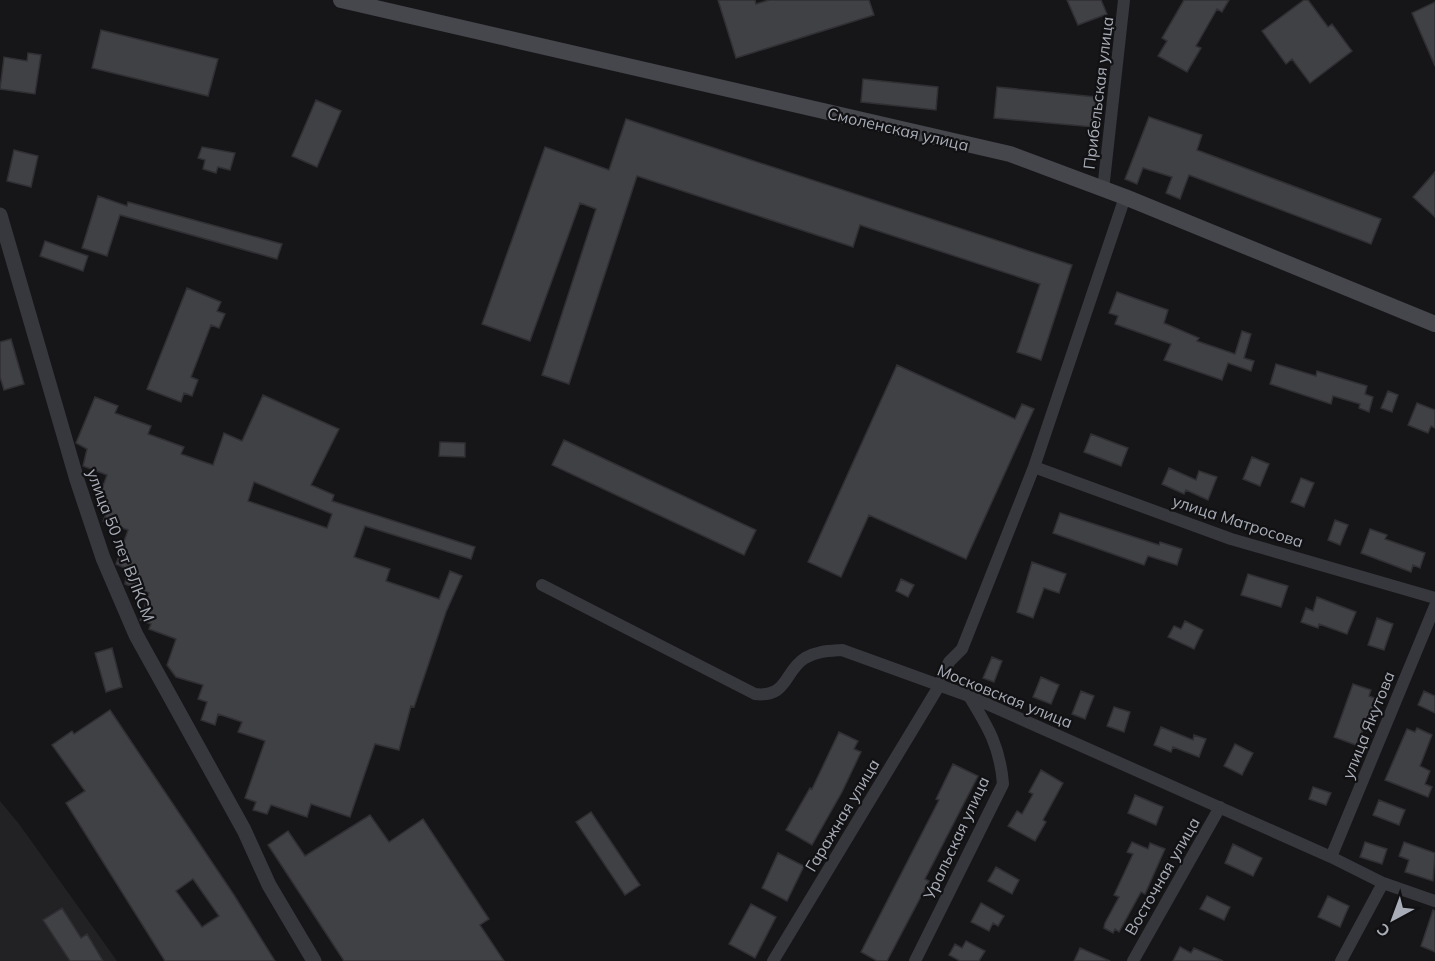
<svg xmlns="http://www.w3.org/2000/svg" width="1435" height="961" font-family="Mulish,sans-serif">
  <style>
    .built { fill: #222225 }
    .building { fill: #404145; stroke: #303034; stroke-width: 1.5; fill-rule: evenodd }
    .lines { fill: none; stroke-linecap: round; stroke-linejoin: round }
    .minor { stroke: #37383d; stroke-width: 12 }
    .tertiary { stroke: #37383d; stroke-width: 15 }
    .secondary { stroke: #45474d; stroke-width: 16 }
    .labels { text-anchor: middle; stroke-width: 4.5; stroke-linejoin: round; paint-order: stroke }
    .street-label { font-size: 16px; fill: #a8adb8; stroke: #111113 }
  </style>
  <rect width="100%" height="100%" fill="#161618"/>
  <!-- built -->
  <path class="built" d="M0 801 19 824 117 961H0Z"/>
  <!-- building -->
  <path class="building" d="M718 0H755L756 4 769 0H869L874 15 736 58Z
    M1067 0H1101L1107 14 1078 25Z
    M1184 0H1229L1222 12 1217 9 1196 46 1201 48 1187 72 1158 56 1167 41 1162 38Z
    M1304 0H1308L1328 27 1332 24 1352 51 1310 83 1292 59 1286 64 1262 31Z
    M1435 2V66L1412 13Z
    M101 30 218 59 208 96 92 68Z
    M28 53 41 55 35 94 0 89 4 57 27 61Z
    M863 79 938 87 936 110 861 102Z
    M997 87 1096 97 1093 127 994 118Z
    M316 100 341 111 317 167 292 156Z
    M1149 117 1202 135 1197 150 1381 219 1371 244 1189 175 1180 199 1166 193 1172 177 1143 168 1137 184 1125 179Z
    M626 119 1072 265 1041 360 1017 352 1040 284 860 225 853 247 637 176 569 384 542 375 596 209 580 203 530 341 482 324 545 147 609 170Z
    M202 147 235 153 230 170 218 167 216 173 203 169 205 160 198 158Z
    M14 150 38 156 31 187 7 181Z
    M1435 172V217L1413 197Z
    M98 196 127 206 128 202 282 244 277 259 120 215 107 256 82 248Z
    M45 241 88 256 83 271 40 256Z
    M187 288 221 302 217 311 225 314 219 328 211 325 191 377 198 380 192 396 184 393 181 402 147 389Z
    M1117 292 1168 310 1164 323 1199 338 1197 341 1235 354 1242 331 1251 334 1244 358 1254 361 1251 371 1228 363 1222 380 1164 360 1171 344 1115 324 1118 316 1109 313Z
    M11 339 24 384 4 390 0 377V342Z
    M1276 364 1316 376 1317 371 1367 386 1365 394 1373 397 1369 412 1359 408 1360 404 1333 396 1331 404 1270 384Z
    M897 365 1015 419 1022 404 1034 409 966 559 869 515 841 577 808 562Z
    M1388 391 1398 395 1392 412 1381 408Z
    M263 395 339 429 311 485 334 495 332 501 475 547 471 559 365 526 354 557 390 569 386 581 439 599 450 571 462 576 446 612 414 707 411 706 399 750 375 744 350 817 311 804 307 817 271 805 267 814 253 810 256 802 245 798 265 741 238 732 242 722 218 714 215 725 201 720 207 702 198 699 203 685 176 677 167 665 176 639 149 629 151 624 140 620 149 593 125 584 127 569 116 564 128 530 103 521 109 507 97 502 107 475 83 466 87 449 76 443 95 397 118 406 115 413 151 426 148 434 184 447 181 454 213 465 224 433 242 441ZM254 482 332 514 327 528 248 501Z
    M1417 403 1435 410V428L1431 426 1428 433 1408 425Z
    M1091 434 1128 448 1121 466 1084 452Z
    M564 440 756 530 744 555 552 465Z
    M440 442 465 443V457L439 456Z
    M1252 457 1269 464 1260 486 1243 479Z
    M1169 468 1196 480 1199 471 1217 477 1208 500 1186 490 1184 494 1162 484Z
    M1301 478 1314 483 1304 507 1291 502Z
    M1060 513 1159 545 1160 542 1182 549 1177 565 1148 556 1144 565 1053 533Z
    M1335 520 1348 525 1340 545 1328 540Z
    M1370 529 1387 535 1385 539 1425 553 1420 568 1413 565 1411 572 1361 553Z
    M1032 562 1066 574 1059 593 1044 588 1033 618 1017 612Z
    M1248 574 1288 586 1281 607 1241 595Z
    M901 579 914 585 908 597 896 591Z
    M1317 597 1356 612 1347 634 1319 624 1318 628 1301 622 1306 608 1313 611Z
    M1377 618 1393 624 1384 650 1368 645Z
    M1185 621 1203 630 1194 649 1168 637 1174 626 1181 629Z
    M112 648 122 687 106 692 95 653Z
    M992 657 1002 661 994 682 983 678Z
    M1041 677 1059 685 1051 704 1033 697Z
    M1353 684 1371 690 1369 696 1377 699 1356 745 1334 737Z
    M1081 691 1094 696 1085 719 1072 714Z
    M1424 691 1435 696V713L1418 705Z
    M1114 707 1130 712 1124 732 1107 726Z
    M110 710 234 895 275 961H165L66 803 85 791 52 745 72 731 74 734ZM193 879 219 916 202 927 176 891Z
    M1161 727 1193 740 1194 735 1206 739 1199 757 1173 747 1171 752 1154 745Z
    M1417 728 1432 735 1420 766 1430 771 1425 784 1432 787 1428 797 1385 780 1407 729 1415 732Z
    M839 732 858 741 854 749 861 752 842 792 812 845 786 830 810 788 812 789Z
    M1235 744 1253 753 1242 775 1224 766Z
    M953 764 978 776 925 879 929 881 887 961H877L861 952 939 800 936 799Z
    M1041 770 1063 783 1043 820 1046 822 1035 841 1008 826 1017 811 1022 814 1033 794 1029 792Z
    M1313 787 1331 793 1326 805 1309 799Z
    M1135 795 1163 807 1156 825 1128 813Z
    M1379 800 1405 810 1399 825 1373 815Z
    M591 812 640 885 625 895 576 822Z
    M370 815 389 842 423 819 489 919 480 925 504 961H344L268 845 288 831 305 856Z
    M1132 842 1148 849 1150 843 1165 849 1145 894 1141 892 1119 932 1115 929 1113 933 1104 928 1105 923 1119 897 1114 895 1133 854 1127 852Z
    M1365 842 1387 849 1382 864 1360 857Z
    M1404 842 1435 853 1433 881 1405 872 1409 860 1399 856Z
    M1233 844 1262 858 1253 876 1225 863Z
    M778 853 804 866 787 901 762 888Z
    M996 867 1019 880 1012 894 988 881Z
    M1207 896 1230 907 1224 920 1200 909Z
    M1328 896 1349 906 1340 927 1318 917Z
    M981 903 1004 916 998 926 993 923 989 931 971 922Z
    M751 904 776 917 755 958 729 944Z
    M62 908 81 938 87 934 103 961H70L43 920Z
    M1433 910 1435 911V952L1421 946Z
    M966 941 985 951 979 961H960L949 955 955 944 962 948Z
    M1180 947 1191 953 1194 948 1223 961H1173Z
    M1080 948 1110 961H1074Z"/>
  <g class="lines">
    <!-- minor -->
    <path class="minor" d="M1103 190 1124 0
      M1034 467 1231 539 1435 598
      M542 585 755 694C788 698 784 671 805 658 817 651 829 651 842 650L969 696 1331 857 1383 883 1435 901
      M1331 857 1435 606
      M773 961 939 686 949 662 962 649 1034 467 1125 197
      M915 961 1003 784C1000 746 988 727 969 696
      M1133 961 1220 807
      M1341 961 1383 883"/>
    <!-- tertiary -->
    <path class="tertiary" d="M0 215 77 480 103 558 136 635 244 830 269 885 314 961"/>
    <!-- secondary -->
    <path class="secondary" d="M341 0 1010 154 1125 197 1435 324"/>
  </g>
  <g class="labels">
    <!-- street labels -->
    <g class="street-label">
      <text transform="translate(1098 93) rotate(-83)" y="6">Прибельская улица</text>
      <text transform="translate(898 129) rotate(13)" y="6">Смоленская улица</text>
      <text transform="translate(1238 521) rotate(18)" y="6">улица Матросова</text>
      <text transform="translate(121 545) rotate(69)" y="6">улица 50 лет ВЛКСМ</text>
      <text transform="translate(1005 696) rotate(22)" y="6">Московская улица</text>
      <text transform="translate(1368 725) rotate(-68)" y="6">улица Якутова</text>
      <text transform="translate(842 815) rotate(-59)" y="6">Гаражная улица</text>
      <text transform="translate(956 838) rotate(-65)" y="6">Уральская улица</text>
      <text transform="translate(1162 876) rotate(-60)" y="6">Восточная улица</text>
    </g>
  </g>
  <!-- north arrow -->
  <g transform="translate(1393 919) rotate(221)" stroke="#111113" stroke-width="4.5" paint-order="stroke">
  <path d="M0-4.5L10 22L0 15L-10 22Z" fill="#a8adb8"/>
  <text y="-9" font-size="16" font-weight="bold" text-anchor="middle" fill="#a8adb8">С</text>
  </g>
</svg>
